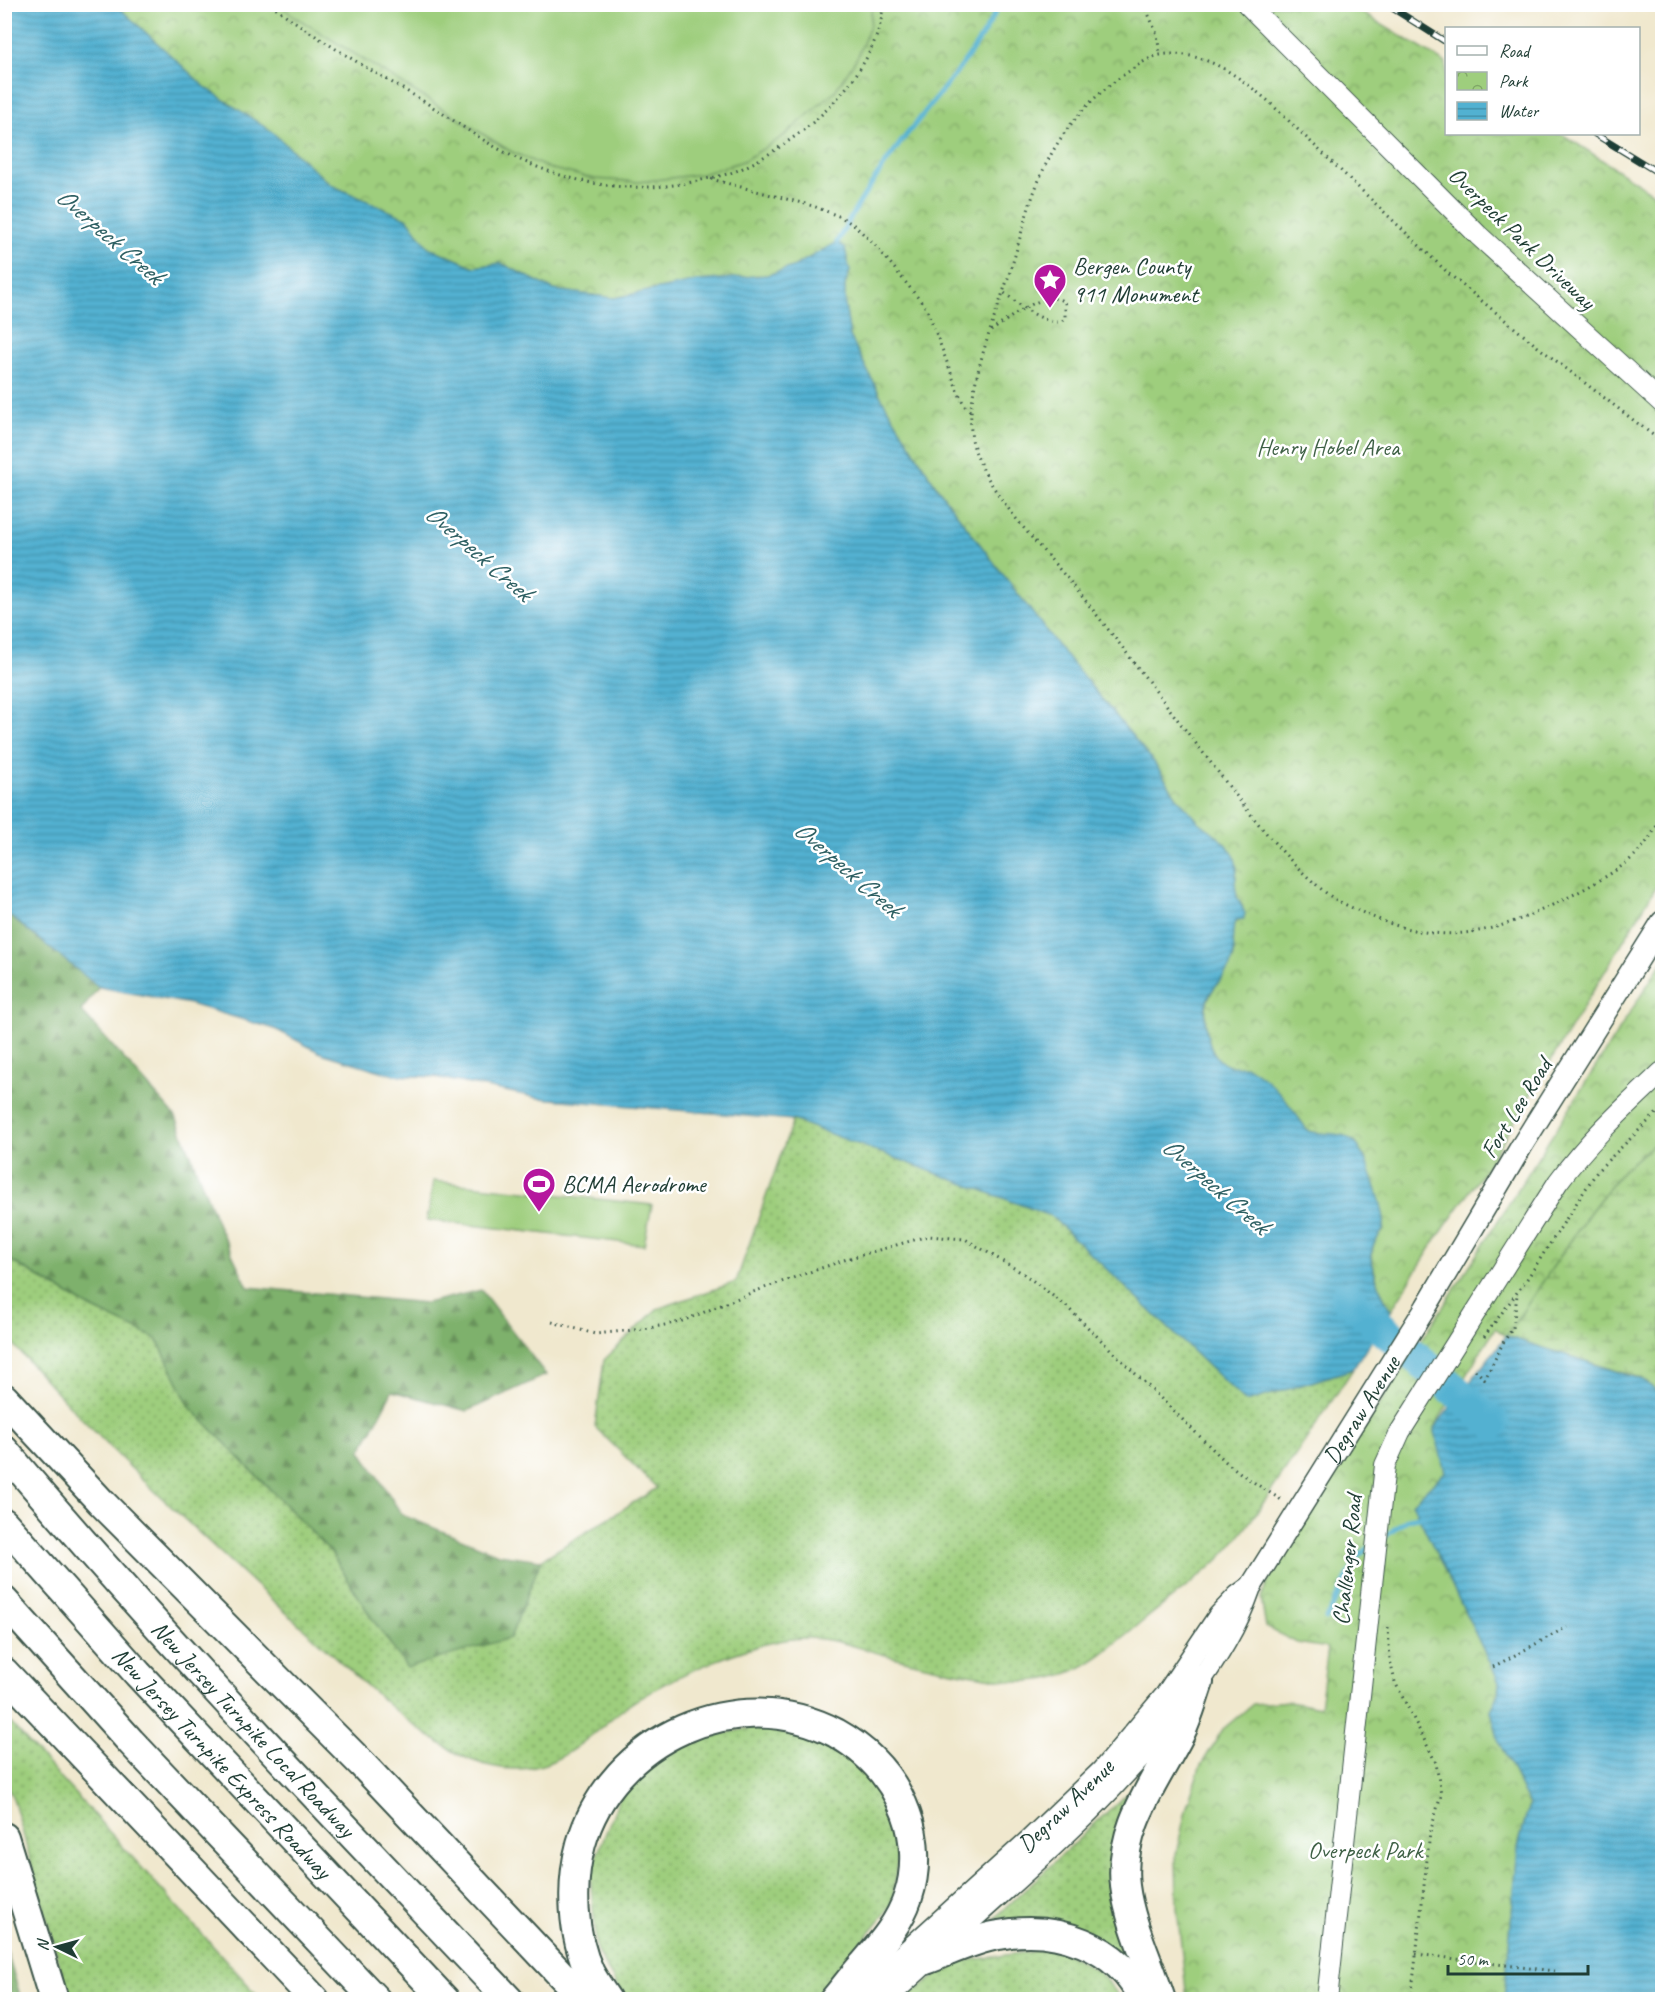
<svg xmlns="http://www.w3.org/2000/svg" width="1667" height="2004" font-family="Caveat,sans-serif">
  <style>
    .grass { fill: url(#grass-dots); stroke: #5e8658; stroke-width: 1.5 }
    .forest { fill: url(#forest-firs); stroke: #4e7750; stroke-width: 1.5 }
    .wetland { fill: url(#wetland-marsh); stroke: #5e8658; stroke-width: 1.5 }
    .park { fill: url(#park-crowns); stroke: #5e8658; stroke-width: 1.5 }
    .garden { fill: #9ece7d; stroke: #5e8658; stroke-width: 1.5 }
    .water { fill: url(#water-rules); stroke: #387782; stroke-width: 1.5 }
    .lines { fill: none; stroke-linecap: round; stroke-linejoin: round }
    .stream { stroke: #52b1d1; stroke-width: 5 }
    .river { stroke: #52b1d1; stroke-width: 33 }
    .tertiary-casing { stroke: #3e574b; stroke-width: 22 }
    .secondary-casing { stroke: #3e574b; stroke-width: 24 }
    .primary-casing { stroke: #3e574b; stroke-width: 27 }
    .motorway-casing { stroke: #3e574b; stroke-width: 32 }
    .path { stroke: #3e574b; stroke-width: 3; stroke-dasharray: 1.5 4.5; stroke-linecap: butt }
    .tertiary { stroke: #fff; stroke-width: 20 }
    .secondary { stroke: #fff; stroke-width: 21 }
    .primary { stroke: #fff; stroke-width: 24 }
    .motorway { stroke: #fff; stroke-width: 28 }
    .rail-casing { stroke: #1f3d34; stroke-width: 7 }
    .rail { stroke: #fff; stroke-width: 4.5; stroke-dasharray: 14; stroke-linecap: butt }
    .labels { text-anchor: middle; stroke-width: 5; stroke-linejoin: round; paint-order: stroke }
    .street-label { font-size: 24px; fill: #1f3d34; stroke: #fff }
    .poi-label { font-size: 24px; fill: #1f3d34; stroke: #fff; text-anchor: start }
    .park-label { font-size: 24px; fill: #3f6146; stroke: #fff }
    .water-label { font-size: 26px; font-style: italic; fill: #2e6063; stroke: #fff }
  </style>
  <defs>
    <pattern id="grass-dots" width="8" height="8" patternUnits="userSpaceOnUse" patternTransform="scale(1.5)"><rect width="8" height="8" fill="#9ece7d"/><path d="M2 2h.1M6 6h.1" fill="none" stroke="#80a867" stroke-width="1.8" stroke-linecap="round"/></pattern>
    <pattern id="forest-firs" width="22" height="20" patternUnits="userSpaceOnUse" patternTransform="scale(1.5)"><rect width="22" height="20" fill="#7eb16c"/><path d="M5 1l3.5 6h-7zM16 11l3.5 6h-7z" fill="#67915a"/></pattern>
    <pattern id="wetland-marsh" width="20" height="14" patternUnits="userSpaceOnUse" patternTransform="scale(1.5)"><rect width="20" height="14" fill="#9ece7d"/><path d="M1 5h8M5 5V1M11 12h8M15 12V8" fill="none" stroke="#80a867"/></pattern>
    <pattern id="park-crowns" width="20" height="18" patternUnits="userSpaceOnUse" patternTransform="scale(1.5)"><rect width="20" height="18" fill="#9ece7d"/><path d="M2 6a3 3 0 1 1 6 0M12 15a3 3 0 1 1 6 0" fill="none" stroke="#80a867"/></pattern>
    <pattern id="water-rules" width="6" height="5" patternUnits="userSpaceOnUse" patternTransform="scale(1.5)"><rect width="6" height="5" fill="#52b1d1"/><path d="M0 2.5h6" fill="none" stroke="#4391aa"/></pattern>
  </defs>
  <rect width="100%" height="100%" fill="#fff"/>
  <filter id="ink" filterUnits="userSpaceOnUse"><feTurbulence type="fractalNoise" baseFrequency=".0167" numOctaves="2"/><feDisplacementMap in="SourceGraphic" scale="12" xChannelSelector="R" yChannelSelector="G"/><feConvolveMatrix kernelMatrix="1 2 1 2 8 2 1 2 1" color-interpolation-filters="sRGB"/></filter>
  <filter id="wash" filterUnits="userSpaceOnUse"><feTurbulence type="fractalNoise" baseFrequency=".008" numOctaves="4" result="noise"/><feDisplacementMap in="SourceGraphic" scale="24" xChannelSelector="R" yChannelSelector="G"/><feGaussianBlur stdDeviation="1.35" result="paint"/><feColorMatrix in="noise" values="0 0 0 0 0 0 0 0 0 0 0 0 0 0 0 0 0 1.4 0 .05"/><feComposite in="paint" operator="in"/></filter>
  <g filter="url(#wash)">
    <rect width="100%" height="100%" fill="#f0e8ce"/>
    <!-- grass -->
    <path class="grass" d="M793 1120 1051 1216 1246 1402 1353 1369C1329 1405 1306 1440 1282 1475 1263 1503 1239 1541 1215 1563 1192 1584 1166 1602 1142 1622 1098 1657 1075 1683 1015 1681 1004 1681 993 1678 981 1676 948 1671 915 1663 882 1654 858 1648 833 1638 807 1638 757 1638 667 1678 626 1707 596 1729 572 1758 535 1767 509 1773 476 1765 453 1751 397 1719 350 1669 302 1627 199 1534 96 1440 5 1335L4 1257 91 1308 157 1339 190 1407 331 1552 371 1617 510 1638 541 1560 657 1488 595 1427 604 1360 657 1309 736 1282Z
      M5 1717 261 1999H69L14 1801 5 1780Z
      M755 1727 812 1740 858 1763 901 1829 892 1905 837 1973 811 1999H625L597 1952 590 1873 623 1789 684 1742Z
      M1141 1780 1116 1848 1144 1977 1056 1925 995 1918Z
      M1057 1948 1099 1972 1122 1999 901 2000 956 1962Z"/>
    <!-- forest -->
    <path class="forest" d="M4 912 99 987 81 1011 176 1117 218 1225 248 1287 426 1303 481 1290 546 1375 467 1411 392 1391 361 1451 402 1515 498 1554 541 1560 510 1638 407 1668 371 1617 331 1552 190 1407 157 1339 91 1308 5 1257Z
      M5 1946 21 1999H5Z"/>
    <!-- wetland -->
    <path class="wetland" d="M1662 1136V1396L1643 1379 1506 1336 1590 1212 1621 1172Z"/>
    <!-- park -->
    <path class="park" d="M116 5H1349L1446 63V134H1562L1662 199V877L1486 1168 1435 1241 1391 1311C1382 1295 1366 1259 1375 1241 1377 1237 1381 1233 1384 1230L1365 1157 1356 1143 1344 1136 1318 1134 1308 1131 1283 1098 1247 1066C1238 1067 1232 1068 1224 1064 1206 1053 1201 1012 1210 995 1216 983 1228 973 1233 960 1236 951 1232 946 1232 937 1231 927 1239 917 1243 907L1237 897 1235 883 1237 869 1229 848 1215 834 1199 822 1176 796 1154 762 1057 645 937 488 882 399 850 336 845 305V285L850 271 837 242 793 267 767 275 698 281 614 298 554 290 501 263 475 267 428 247 408 219 331 185 272 132 205 87Z
      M1662 962V1136L1621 1172 1590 1212 1506 1336 1495 1328 1434 1427 1446 1471 1412 1503 1499 1682 1498 1696 1491 1710 1499 1742 1529 1804 1518 1848 1504 1999 1187 2000 1177 1908 1176 1854 1187 1806 1200 1767 1223 1729 1253 1704 1289 1701 1320 1707 1328 1648 1297 1643 1266 1627 1261 1598 1277 1562 1458 1284Z"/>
    <!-- garden -->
    <path class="garden" d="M279 5H872L870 25 858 56 835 91 784 136 743 161 702 174 639 182 595 179 548 168 510 151 297 18Z
      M433 1181 652 1205 644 1245 427 1220Z"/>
    <!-- water -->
    <path class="water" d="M4 5H116L205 87 272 132 331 185 408 219 428 247 474 267 501 263 554 290 614 298 698 281 767 275 793 267 837 242 845 248 850 271 845 285V305L850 336 882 399 937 488 1057 645 1154 762 1176 796 1199 822 1215 834 1229 848 1235 857 1237 869 1235 883 1237 897 1245 913 1244 919 1237 920C1227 935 1239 949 1231 964 1226 975 1216 984 1210 994 1200 1011 1206 1051 1223 1063 1230 1068 1236 1066 1245 1066 1251 1067 1259 1074 1264 1078 1282 1092 1295 1113 1308 1131 1320 1135 1333 1132 1345 1136 1348 1138 1354 1141 1356 1144 1366 1154 1386 1212 1384 1226 1383 1235 1373 1240 1372 1250 1370 1269 1382 1295 1391 1311L1353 1369 1246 1402 1051 1216 793 1120 539 1098 435 1077 394 1075 321 1053 275 1029 190 1004 99 987 5 912Z
      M1506 1336 1643 1380 1662 1396V1999H1504L1518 1848 1529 1804 1499 1742 1491 1710 1498 1696 1499 1682 1412 1503 1445 1472 1434 1428Z"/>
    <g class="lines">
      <!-- stream -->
      <path class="stream" d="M837 242C856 206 879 171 904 138 938 95 975 54 1000 4
        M1383 1538 1408 1519 1424 1516
        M1326 1619 1358 1557 1370 1547"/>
      <!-- river -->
      <path class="river" d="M1346 1297 1493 1423"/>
    </g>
  </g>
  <g filter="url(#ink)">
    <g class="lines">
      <!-- tertiary casing -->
      <g class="tertiary-casing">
        <path id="tertiary" d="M1247 4 1478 235 1662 403
          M1327 2000 1385 1465 1400 1432 1558 1182C1588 1141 1625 1107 1662 1072"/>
      </g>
      <!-- secondary casing -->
      <g class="secondary-casing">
        <g id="secondary">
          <path id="s1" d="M935 1952C1026 1870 1121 1791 1193 1691 1216 1659 1237 1626 1250 1588L1426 1307 1521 1147 1662 922"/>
          <path id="s2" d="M853 2000 1030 1840 1102 1771 1166 1695 1219 1616 1238 1596 1249 1588"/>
        </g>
      </g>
      <!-- primary casing -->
      <g class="primary-casing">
        <path id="primary" d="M882 2000 926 1960"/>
      </g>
      <!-- motorway casing -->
      <g class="motorway-casing">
        <g id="motorway">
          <path d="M4 1398 101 1502 362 1764 585 2000"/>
          <path id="s3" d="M4 1450C164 1641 338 1819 509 2000"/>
          <path id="s4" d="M4 1523 138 1674 445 2000"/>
          <path d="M4 1601 131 1742 376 2000"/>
          <path d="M4 1672 315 2000"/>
          <path d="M4 1837 54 2000"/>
          <path d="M926 1960C950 1951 974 1939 999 1935 1055 1924 1119 1945 1143 2000"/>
          <path d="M607 2000C601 1991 595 1982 590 1973 572 1935 570 1884 581 1844 611 1738 738 1681 836 1733 868 1751 893 1778 906 1813 916 1839 917 1870 908 1897 899 1924 881 1944 863 1965 853 1976 844 1988 834 2000"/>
          <path d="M1161 2000C1149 1962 1130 1925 1125 1886 1118 1828 1155 1783 1180 1734 1188 1718 1193 1699 1199 1682"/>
        </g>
      </g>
      <!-- path -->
      <path class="path" d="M271 4C317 40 369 69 420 99 451 118 480 140 512 156 573 185 631 195 697 181 713 177 730 175 745 167 767 156 787 143 806 128 841 100 881 52 883 4
        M1144 4 1157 34 1160 55
        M711 179 813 206 841 217 854 225 878 248 927 309 957 389 964 405 970 411
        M991 331C1008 320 1047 286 1065 303V319L1060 322C1039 322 1019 304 1003 292
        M1662 442 1538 347 1449 274 1267 100C1239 77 1211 55 1173 54 1156 53 1144 61 1131 70 1089 97 1058 133 1039 180 1026 211 1019 244 1009 275 994 320 964 394 972 439 980 484 1037 543 1067 578 1083 597 1099 618 1115 638 1149 682 1183 727 1218 772 1250 814 1284 859 1325 892 1337 902 1353 908 1366 914 1431 943 1479 939 1544 909 1568 898 1618 873 1636 854 1647 844 1655 829 1662 817
        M552 1322 595 1334 644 1329 680 1322 753 1292 847 1259 928 1236 965 1239 1024 1274 1065 1305 1226 1462 1247 1478 1283 1501
        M1484 1337 1527 1279 1598 1170 1662 1108
        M1475 1370 1485 1379 1504 1341 1513 1328 1517 1295
        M1388 1627 1390 1660 1395 1682 1436 1763 1441 1795 1430 1833 1411 2000
        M1493 1667 1567 1627
        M1416 1954 1554 1971"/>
      <!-- tertiary -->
      <use href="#tertiary" class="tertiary"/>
      <!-- secondary -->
      <use href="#secondary" class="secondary"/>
      <!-- primary -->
      <use href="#primary" class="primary"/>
      <!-- motorway -->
      <use href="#motorway" class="motorway"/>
      <!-- rail casing -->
      <g class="rail-casing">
        <path id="rail" d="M1386 4 1446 42
          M1595 134 1662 175"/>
      </g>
      <!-- rail -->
      <use href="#rail" class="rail"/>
    </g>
  </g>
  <!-- icons -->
  <defs>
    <g id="sight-pin" transform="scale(1.725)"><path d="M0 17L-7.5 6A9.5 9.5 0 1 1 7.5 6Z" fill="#b5179e" stroke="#fff"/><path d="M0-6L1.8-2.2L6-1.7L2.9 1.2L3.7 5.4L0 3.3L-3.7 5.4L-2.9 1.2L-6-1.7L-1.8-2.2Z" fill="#fff"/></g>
    <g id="stadium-pin" transform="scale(1.725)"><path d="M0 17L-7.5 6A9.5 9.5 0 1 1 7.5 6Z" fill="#b5179e" stroke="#fff"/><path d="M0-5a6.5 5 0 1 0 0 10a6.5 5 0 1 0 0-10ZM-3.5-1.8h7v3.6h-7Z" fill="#fff"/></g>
  </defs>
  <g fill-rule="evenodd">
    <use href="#sight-pin" x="1050" y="280"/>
    <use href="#stadium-pin" x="539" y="1184"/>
  </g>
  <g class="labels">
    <!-- street labels -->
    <g class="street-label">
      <text transform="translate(1522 238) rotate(44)" y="8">Overpeck Park Driveway</text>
      <text transform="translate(1516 1108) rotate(-58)" y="8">Fort Lee Road</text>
      <text dy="8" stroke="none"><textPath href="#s1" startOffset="696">Degraw Avenue</textPath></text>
      <text transform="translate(1347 1560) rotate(-84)" y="8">Challenger Road</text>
      <text dy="8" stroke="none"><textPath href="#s3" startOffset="374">New Jersey Turnpike Local Roadway</textPath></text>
      <text dy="8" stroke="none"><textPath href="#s4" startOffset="324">New Jersey Turnpike Express Roadway</textPath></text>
      <text dy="8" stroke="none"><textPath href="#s2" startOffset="288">Degraw Avenue</textPath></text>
    </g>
    <!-- poi labels -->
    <g class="poi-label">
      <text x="1073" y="274">Bergen County<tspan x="1073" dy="28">911 Monument</tspan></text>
      <text x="562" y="1192">BCMA Aerodrome</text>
    </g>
    <!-- park labels -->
    <g class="park-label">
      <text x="1328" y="455">Henry Hobel Area</text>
      <text x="1365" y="1858">Overpeck Park</text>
    </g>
    <!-- water labels -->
    <g class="water-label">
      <text transform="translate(110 235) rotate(41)" y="9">Overpeck Creek</text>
      <text transform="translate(479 552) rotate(41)" y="9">Overpeck Creek</text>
      <text transform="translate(848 868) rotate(41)" y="9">Overpeck Creek</text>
      <text transform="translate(1216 1185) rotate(41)" y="9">Overpeck Creek</text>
    </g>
  </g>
  <!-- margin -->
  <rect width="1667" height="2004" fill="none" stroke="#fff" stroke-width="24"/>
  <!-- legend -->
  <rect x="1445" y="27" width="195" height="108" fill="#ffffff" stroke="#a5b1ae" stroke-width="1.5"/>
  <rect x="1457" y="46" width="30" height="9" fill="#ffffff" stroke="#a5b1ae" stroke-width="1.5"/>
  <text x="1499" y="57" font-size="18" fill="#1f3d34">Road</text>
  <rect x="1457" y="72" width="30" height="18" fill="url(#park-crowns)" stroke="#a5b1ae" stroke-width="1.5"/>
  <text x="1499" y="87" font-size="18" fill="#1f3d34">Park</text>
  <rect x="1457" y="102" width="30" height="18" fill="url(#water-rules)" stroke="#a5b1ae" stroke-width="1.5"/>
  <text x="1499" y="117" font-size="18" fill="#1f3d34">Water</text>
  <!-- north arrow -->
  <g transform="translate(57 1947) rotate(275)" stroke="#ffffff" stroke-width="4.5" paint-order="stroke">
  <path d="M0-4.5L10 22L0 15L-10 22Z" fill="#1f3d34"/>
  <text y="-9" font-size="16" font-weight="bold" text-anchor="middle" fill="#1f3d34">N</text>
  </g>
  <!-- scale -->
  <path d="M1448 1965v9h140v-9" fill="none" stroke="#1f3d34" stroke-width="3"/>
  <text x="1457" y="1965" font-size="18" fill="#1f3d34" stroke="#ffffff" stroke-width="4.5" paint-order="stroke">50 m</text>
</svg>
